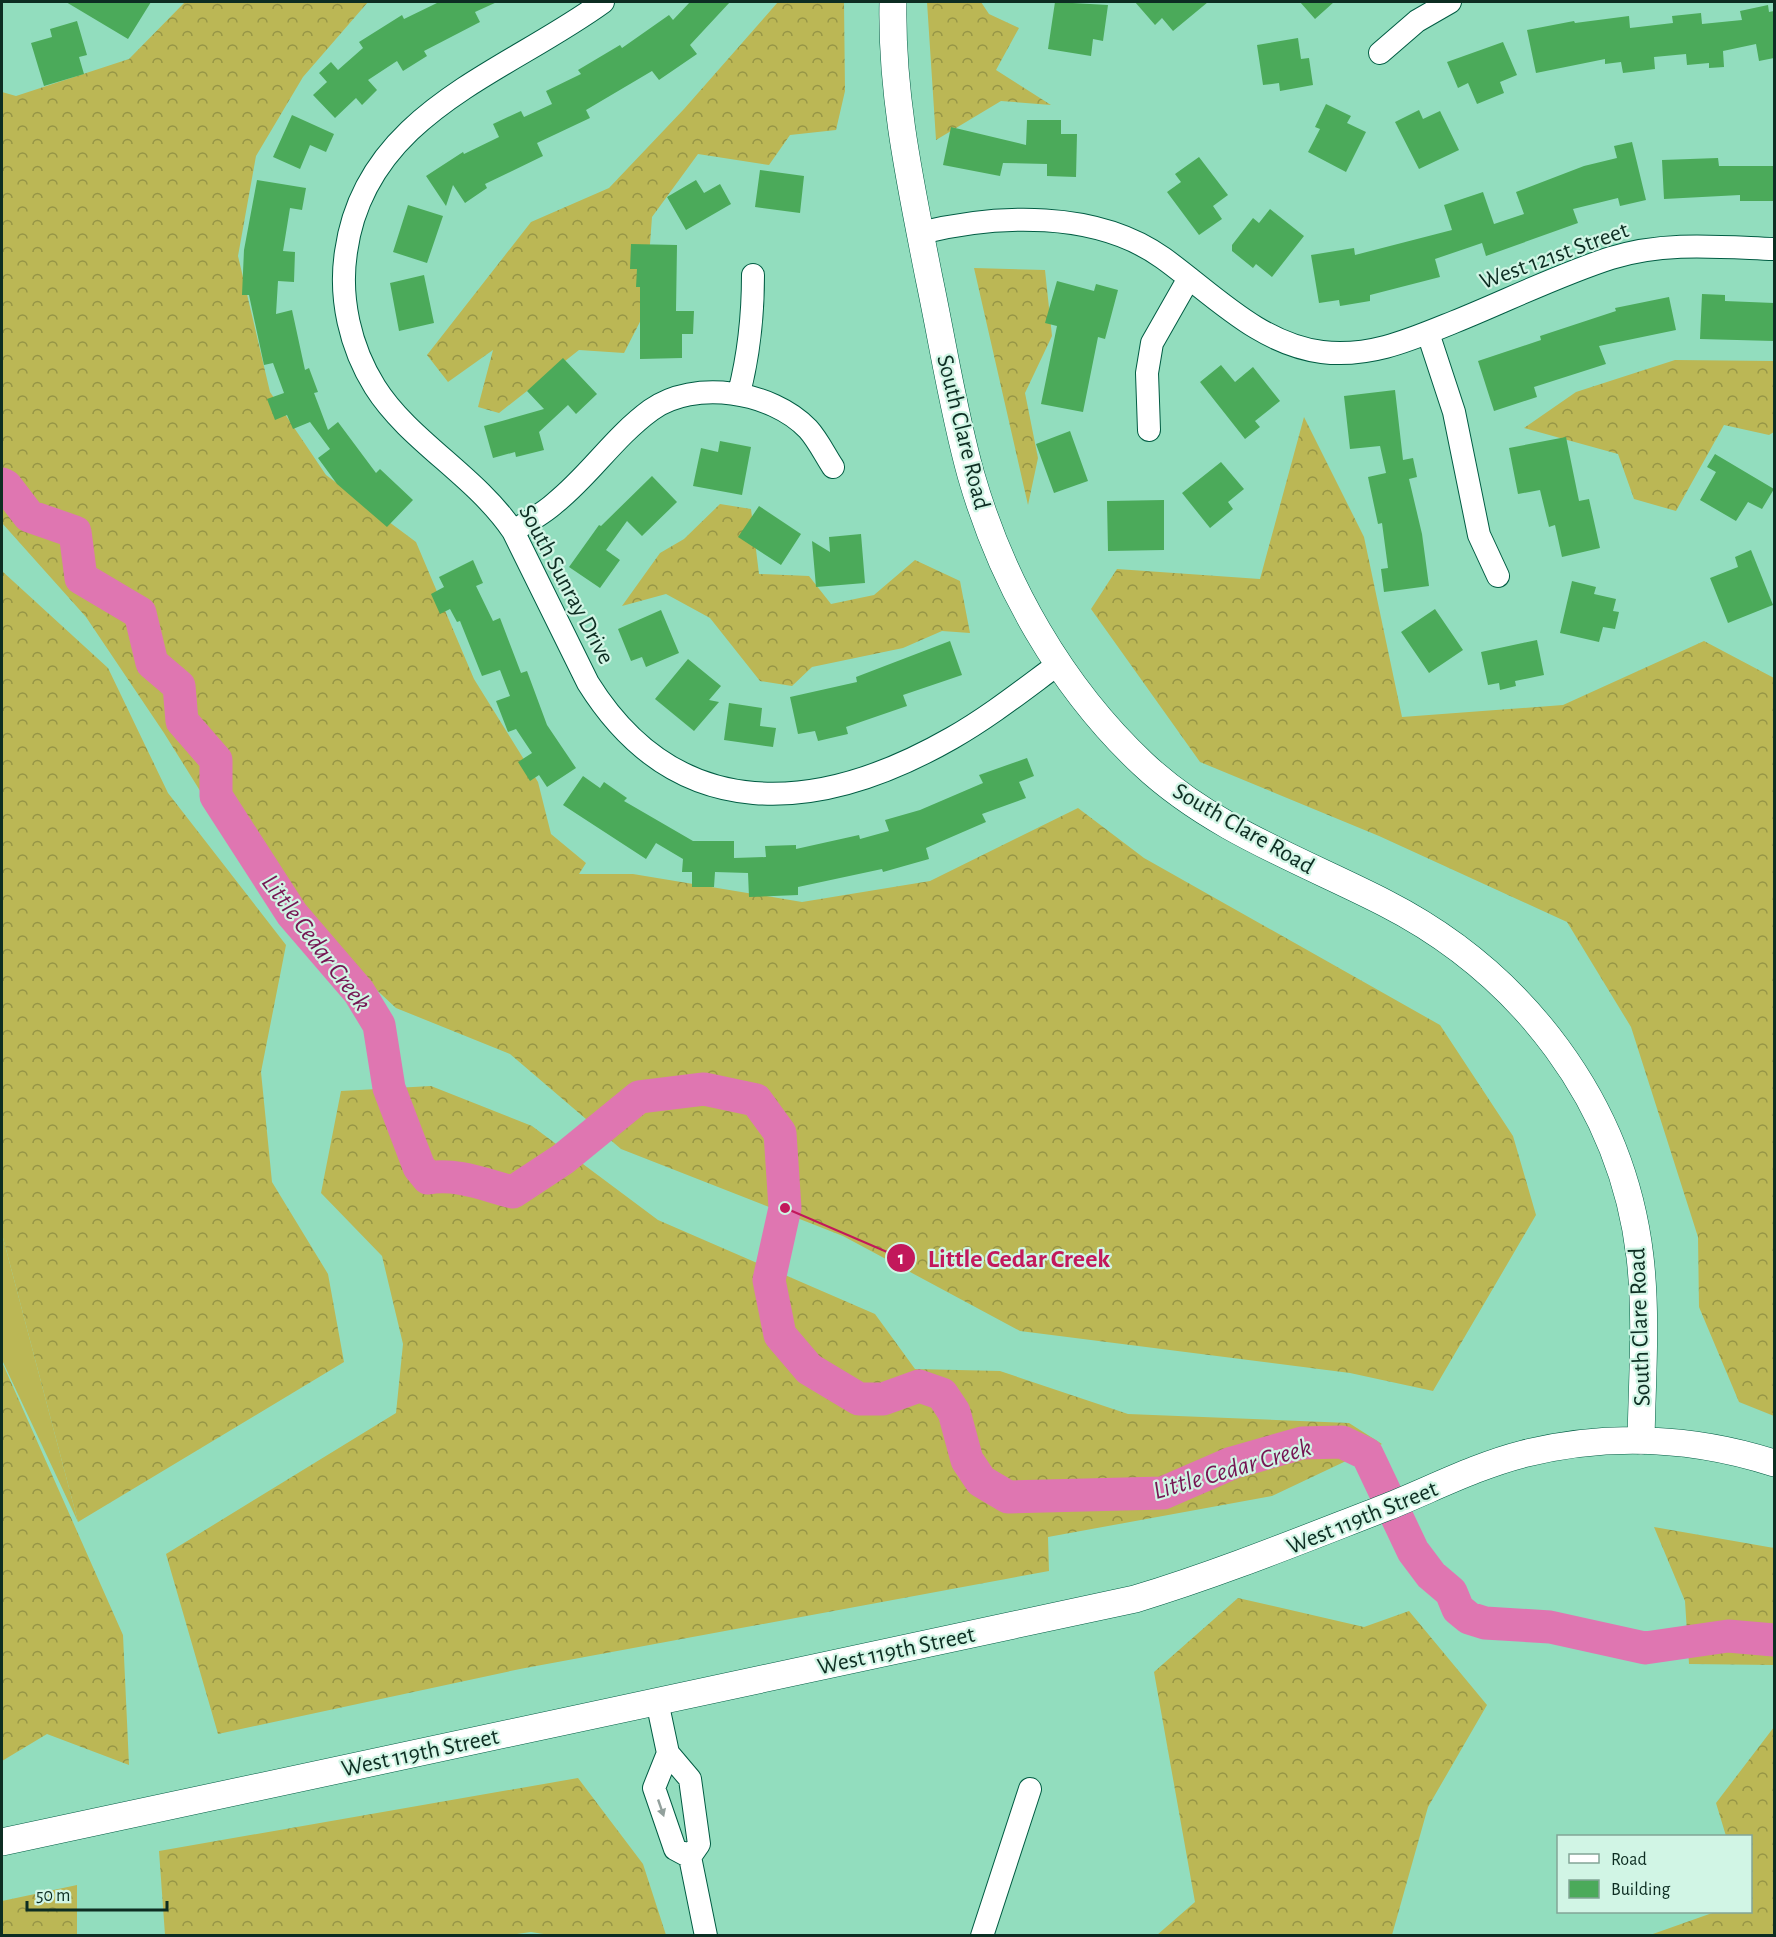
<svg xmlns="http://www.w3.org/2000/svg" width="1776" height="1937" font-family="'Alegreya Sans',sans-serif">
  <style>
    .grass { fill: #bbb755 }
    .forest { fill: url(#forest-crowns) }
    .lines { fill: none; stroke-linecap: round; stroke-linejoin: round }
    .river { stroke: #df76b1; stroke-width: 33 }
    .building { fill: #4baa5a }
    .minor-casing { stroke: #015c43; stroke-width: 24 }
    .tertiary-casing { stroke: #015c43; stroke-width: 28 }
    .minor { stroke: #fff; stroke-width: 22 }
    .tertiary { stroke: #fff; stroke-width: 27 }
    .oneway { fill: #92a09c }
    .labels { text-anchor: middle; stroke-width: 4.5; stroke-linejoin: round; paint-order: stroke }
    .street-label { font-size: 24px; fill: #0d2d22; stroke: #d1f5e5 }
    .water-label { font-size: 26px; font-style: italic; fill: #751653; stroke: #d1f5e5 }
    .leader { fill: none; stroke: #c2185b; stroke-width: 2 }
    .callout-dot { fill: #c2185b; stroke: #d1f5e5; stroke-width: 2 }
    .mark-label { font-size: 18px; text-anchor: middle; font-weight: bold; fill: #fff }
    .callout-label { font-size: 26px; text-anchor: middle; font-weight: bold; fill: #c2185b; stroke: #d1f5e5; stroke-width: 4.5; stroke-linejoin: round; paint-order: stroke }
  </style>
  <defs>
    <pattern id="forest-crowns" width="20" height="18" patternUnits="userSpaceOnUse" patternTransform="scale(1.5)"><rect width="20" height="18" fill="#bbb755"/><path d="M2 6a3 3 0 1 1 6 0M12 15a3 3 0 1 1 6 0" fill="none" stroke="#969546"/></pattern>
  </defs>
  <rect width="100%" height="100%" fill="#92ddbe"/>
  <!-- grass -->
  <path class="grass" d="M2 1234 78 1522 2 1360Z"/>
  <!-- forest -->
  <path class="forest" d="M185 2H368L303 77 256 156 238 256 270 392 326 475 416 542 474 679 538 782 551 834 586 863 579 874H633L802 902 930 881 1078 808 1144 858 1440 1025 1513 1136 1536 1215 1433 1391 1350 1373 1020 1331 843 1236 621 1149 510 1054 396 1008 252 874 164 733 86 617 2 523V92L16 96 129 59Z
    M778 2H844L845 91 836 130 790 135 769 165 698 154 652 217 645 312 624 353 579 350 499 413 478 407 493 350 448 382 427 355 531 222 609 188 684 109Z
    M927 2H981L989 14 1019 28 996 70 1051 105 1001 101 936 140Z
    M974 268 1045 270 1052 336 1025 393 1038 458 1028 505Z
    M1675 360 1774 361V432L1769 435 1724 425 1676 511 1634 499 1618 454 1524 428 1576 392Z
    M1304 417 1364 537 1402 717 1563 705 1704 641 1774 678V1416L1739 1402 1699 1307 1698 1237 1631 1027 1567 922 1379 836 1200 762 1091 609 1117 569 1260 579Z
    M720 504 751 509 759 574 809 576 831 604 874 595 915 560 960 581 970 633 942 631 903 648 812 667 792 686 760 681 710 618 666 594 622 606 660 553 684 539Z
    M2 571 108 668 168 793 286 945 261 1072 272 1182 328 1274 344 1362 78 1522 2 1234Z
    M431 1086 532 1126 658 1220 875 1314 915 1369 1000 1371 1128 1414 1349 1423 1382 1444 1272 1496 1048 1537 1049 1571 520 1669 218 1734 166 1554 396 1413 403 1344 382 1256 321 1193 341 1091Z
    M2 1362 123 1635 129 1765 47 1734 2 1761Z
    M1654 1527 1774 1548V1665L1689 1664 1685 1601Z
    M1238 1598 1364 1627 1409 1611 1487 1705 1428 1807 1392 1935H1157L1195 1902 1154 1672Z
    M1774 1727V1935H1650L1715 1912H1750V1836H1726L1716 1803Z
    M578 1778 643 1864 666 1935 556 1936 531 1932 503 1936 165 1935 159 1851Z
    M77 1885V1935H2V1901Z"/>
  <g class="lines">
    <!-- river -->
    <path class="river" d="M2 484 6 486 29 516 75 532 81 578 140 613 152 663 179 686 182 721 216 760V796L292 914 359 992 379 1025 389 1088 419 1167 428 1178C457 1173 485 1185 513 1192L563 1159 639 1097 704 1089 756 1100 780 1133 785 1208 769 1280 780 1335 809 1369 859 1399H883L919 1386 942 1394 954 1412 967 1460 981 1481 1008 1497 1163 1493 1232 1463 1302 1443 1342 1442 1367 1454 1413 1551 1431 1575 1451 1592 1458 1609 1469 1618 1485 1623 1550 1627 1645 1648 1728 1636 1774 1640"/>
  </g>
  <!-- building -->
  <path class="building" d="M66 2H151L128 39Z
    M439 2H497L475 12 480 22 424 51 427 56 403 71 397 61 368 80 377 90 362 105 356 98 335 118 313 95 327 82 319 73 331 62 338 70 363 48 359 42 402 15 404 19Z
    M690 2H730L690 45 697 54 659 80 652 71 586 110 590 118 537 143 543 156 485 184 487 188 465 203 453 185 446 206 426 176 463 152 464 154 499 137 493 124 521 111 524 117 552 104 546 91 581 74 578 70 620 45 622 48 669 15 673 20Z
    M1055 2 1108 5 1103 41 1093 39 1091 56 1048 49Z
    M1135 2H1208L1173 31 1162 18 1155 25Z
    M1300 2H1334L1315 19Z
    M1768 5 1769 12 1774 11V58L1759 61 1756 44 1723 51 1724 67 1709 68V63L1687 65 1686 54 1654 57 1655 69 1623 73 1621 62 1605 64V59L1536 73 1527 30 1574 21 1575 23 1629 16 1630 28 1673 23 1672 16 1701 13 1702 24 1742 20 1740 11Z
    M77 21 87 55 79 57 84 74 44 86 31 43 52 37 50 29Z
    M1298 38 1301 59 1309 58 1313 85 1280 91 1279 83 1263 85 1257 45Z
    M1503 42 1517 75 1500 82 1504 93 1477 104 1468 83 1458 88 1447 62Z
    M1326 104 1351 116 1347 123 1366 132 1346 172 1308 152 1320 129 1315 127Z
    M1419 110 1423 119 1440 111 1459 150 1419 169 1395 122Z
    M292 115 334 134 326 152 310 145 300 169 273 157Z
    M1027 120H1061V134H1077L1076 177 1047 176V164L1003 163 1000 176 943 165 951 127 1026 145Z
    M1632 142 1646 200 1620 206 1618 198 1573 209 1578 223 1486 256 1482 243 1435 259 1440 277 1370 295V301L1340 306 1339 300 1319 303 1311 255 1354 248 1355 255 1452 230 1444 205 1483 192 1494 224 1524 214 1516 192 1584 166 1617 158 1614 146Z
    M1199 157 1228 195 1213 206 1222 219 1199 235 1167 192 1181 182 1175 174Z
    M1718 158 1719 166H1774V201H1740V195L1664 199 1662 160Z
    M760 170 804 176 800 213 755 207Z
    M257 180 306 188 302 210 290 208 283 251 295 252 294 282 278 281 276 314 292 310 305 370 309 368 318 392 314 393 328 430 338 422 376 473 380 469 413 500 387 527 337 484 318 458 330 449 310 422 293 429 287 415 275 420 267 399 284 393 273 363 264 365 249 295H242L244 250Z
    M696 180 704 193 720 184 731 204 686 230 667 197Z
    M408 205 443 216 427 263 393 252Z
    M1270 209 1304 236 1272 277 1256 264 1253 268 1232 251V245L1253 218 1259 223Z
    M631 244 677 245 676 311H694L693 334H682V358L640 359V287H636L637 269H630Z
    M424 275 434 323 399 331 390 283Z
    M1057 281 1094 291 1096 284 1118 290 1105 339 1098 337 1083 412 1041 404 1057 326 1045 323Z
    M1702 294 1725 295V301L1774 303V341L1700 339Z
    M1669 297 1676 330 1599 346 1606 364 1534 387 1537 397 1494 411 1478 361 1541 340 1540 336 1616 311 1615 308Z
    M563 358 597 394 576 414 568 405 539 432 544 450 516 457 515 452 493 458 484 426 544 409 527 391Z
    M1221 365 1235 382 1253 367 1280 401 1255 421 1260 427 1245 439 1200 382Z
    M1395 390 1403 460 1413 458 1417 477 1409 479 1422 534 1429 586 1384 592 1381 569 1388 568 1382 523 1378 524 1368 477 1386 473 1380 446 1350 449 1344 396Z
    M1070 431 1088 481 1054 493 1036 444Z
    M1566 437 1579 501 1589 499 1600 548 1562 557 1555 525 1549 527 1540 490 1518 494 1509 448Z
    M720 441 751 447 742 495 693 486 701 448 718 452Z
    M1715 454 1774 489 1762 509 1748 502 1736 521 1700 500 1716 472 1707 467Z
    M1221 462 1244 489 1228 502 1233 509 1210 528 1182 493Z
    M652 476 677 502 642 536 627 521 606 550 620 560 600 588 569 567 599 525 601 526Z
    M1164 500V550L1108 551 1107 501Z
    M759 506 801 534 781 565 738 537Z
    M861 534 865 583 816 587 812 541 830 552 829 537Z
    M1751 550 1773 605 1728 623 1710 578 1738 567 1735 557Z
    M473 560 483 583 476 586 493 621 500 618 521 673 527 671 547 725 576 768 547 787 539 775 530 781 518 762 532 753 516 729 508 732 496 701 510 696 500 670 482 676 460 621 457 622 450 609 440 614 431 594 444 587 439 577Z
    M1572 581 1596 587 1594 594 1616 599 1613 611 1619 612 1615 629 1603 627 1599 642 1560 633Z
    M1435 609 1463 650 1429 673 1401 632Z
    M661 610 679 653 646 667 642 657 631 661 618 629Z
    M1537 640 1544 675 1515 681 1516 686 1500 690 1499 683 1488 685 1481 652Z
    M950 641 962 675 903 695 907 706 846 727 848 734 818 741 815 731 798 734 790 697 857 682 856 677Z
    M688 659 721 686 709 700 719 702 694 731 655 699Z
    M729 703 762 708 760 726 776 728 773 747 724 740Z
    M1027 758 1034 776 1019 782 1026 798 982 814 986 822 926 848 929 859 883 872 882 869 798 887V895L749 897 748 873 715 872 714 887H692V872H682L683 859 656 843 646 859 563 805 583 776 600 788 604 782 627 798 624 801 693 841H734V858L766 857 765 846 796 845V849L859 835 860 839 889 831 885 820 920 810 983 783 979 775Z"/>
  <g class="lines">
    <!-- minor casing -->
    <g class="minor-casing">
      <path id="minor" d="M603 2C504 74 365 113 346 252 339 298 350 347 375 387 409 441 475 475 513 531L588 683C678 827 819 814 952 738 989 717 1023 690 1057 665
        M1380 53 1417 21 1450 2
        M920 233C997 214 1096 210 1163 258 1213 294 1259 344 1322 352 1370 358 1412 339 1454 322 1506 301 1558 275 1611 258 1665 241 1720 247 1774 249
        M1428 333 1454 412 1479 535 1498 576
        M739 393C749 354 753 316 753 275
        M1149 430 1147 373 1152 343 1189 278
        M513 531C528 522 543 514 555 503 590 475 614 437 651 410 694 379 772 391 808 429 818 440 825 455 833 467
        M657 1701 668 1753 690 1779 699 1844 690 1857 706 1936
        M668 1753 654 1788 675 1849 690 1857
        M982 1936 1030 1789"/>
    </g>
    <!-- tertiary casing -->
    <g class="tertiary-casing">
      <path id="tertiary" d="M893 2C891 96 911 186 929 278 943 344 953 411 971 475 1002 583 1061 687 1143 764 1212 829 1303 861 1385 903 1522 973 1622 1103 1640 1257 1647 1318 1642 1380 1641 1441
        M2 1842 1135 1599C1221 1573 1304 1539 1387 1507 1432 1489 1476 1466 1523 1454 1607 1433 1693 1437 1774 1463"/>
    </g>
    <!-- minor -->
    <use href="#minor" class="minor"/>
    <!-- tertiary -->
    <use href="#tertiary" class="tertiary"/>
  </g>
  <!-- one-way arrows -->
  <defs><path id="oneway-solid" d="M-6-.8H1V-3.2L6.5 0L1 3.2V.8H-6Z" transform="scale(1.5)"/></defs>
  <use class="oneway" href="#oneway-solid" transform="translate(661 1808) rotate(71)"/>
  <g class="labels">
    <!-- street labels -->
    <g class="street-label">
      <text transform="translate(1554 255) rotate(-20)" y="8">West 121st Street</text>
      <text transform="translate(964 432) rotate(76)" y="8">South Clare Road</text>
      <text transform="translate(567 584) rotate(62)" y="8">South Sunray Drive</text>
      <text transform="translate(1244 828) rotate(30)" y="8">South Clare Road</text>
      <text transform="translate(1639 1327) rotate(-92)" y="8">South Clare Road</text>
      <text transform="translate(1362 1517) rotate(-22)" y="8">West 119th Street</text>
      <text transform="translate(896 1650) rotate(-12)" y="8">West 119th Street</text>
      <text transform="translate(420 1752) rotate(-12)" y="8">West 119th Street</text>
    </g>
    <!-- water labels -->
    <g class="water-label">
      <text transform="translate(317 942) rotate(53)" y="9">Little Cedar Creek</text>
      <text transform="translate(1232 1468) rotate(-16)" y="9">Little Cedar Creek</text>
    </g>
  </g>
  <!-- callouts -->
  <path class="leader" d="M785 1208L901 1258"/>
  <g class="callout-dot">
    <circle cx="785" cy="1208" r="6"/>
    <circle cx="901" cy="1258" r="15"/>
  </g>
  <g class="mark-label">
    <text x="901" y="1264">1</text>
  </g>
  <g class="callout-label">
    <text x="1019" y="1267">Little Cedar Creek</text>
  </g>
  <!-- border -->
  <rect width="1776" height="1937" fill="none" stroke="#0d2d22" stroke-width="6"/>
  <!-- legend -->
  <rect x="1557" y="1835" width="195" height="78" fill="#d1f5e5" stroke="#83a597" stroke-width="1.5"/>
  <rect x="1569" y="1854" width="30" height="9" fill="#ffffff" stroke="#83a597" stroke-width="1.5"/>
  <text x="1611" y="1865" font-size="18" fill="#0d2d22">Road</text>
  <rect x="1569" y="1880" width="30" height="18" fill="#4baa5a" stroke="#83a597" stroke-width="1.5"/>
  <text x="1611" y="1895" font-size="18" fill="#0d2d22">Building</text>
  <!-- scale -->
  <path d="M27 1901v9h140v-9" fill="none" stroke="#0d2d22" stroke-width="3"/>
  <text x="36" y="1901" font-size="18" fill="#0d2d22" stroke="#d1f5e5" stroke-width="4.5" paint-order="stroke">50 m</text>
</svg>
